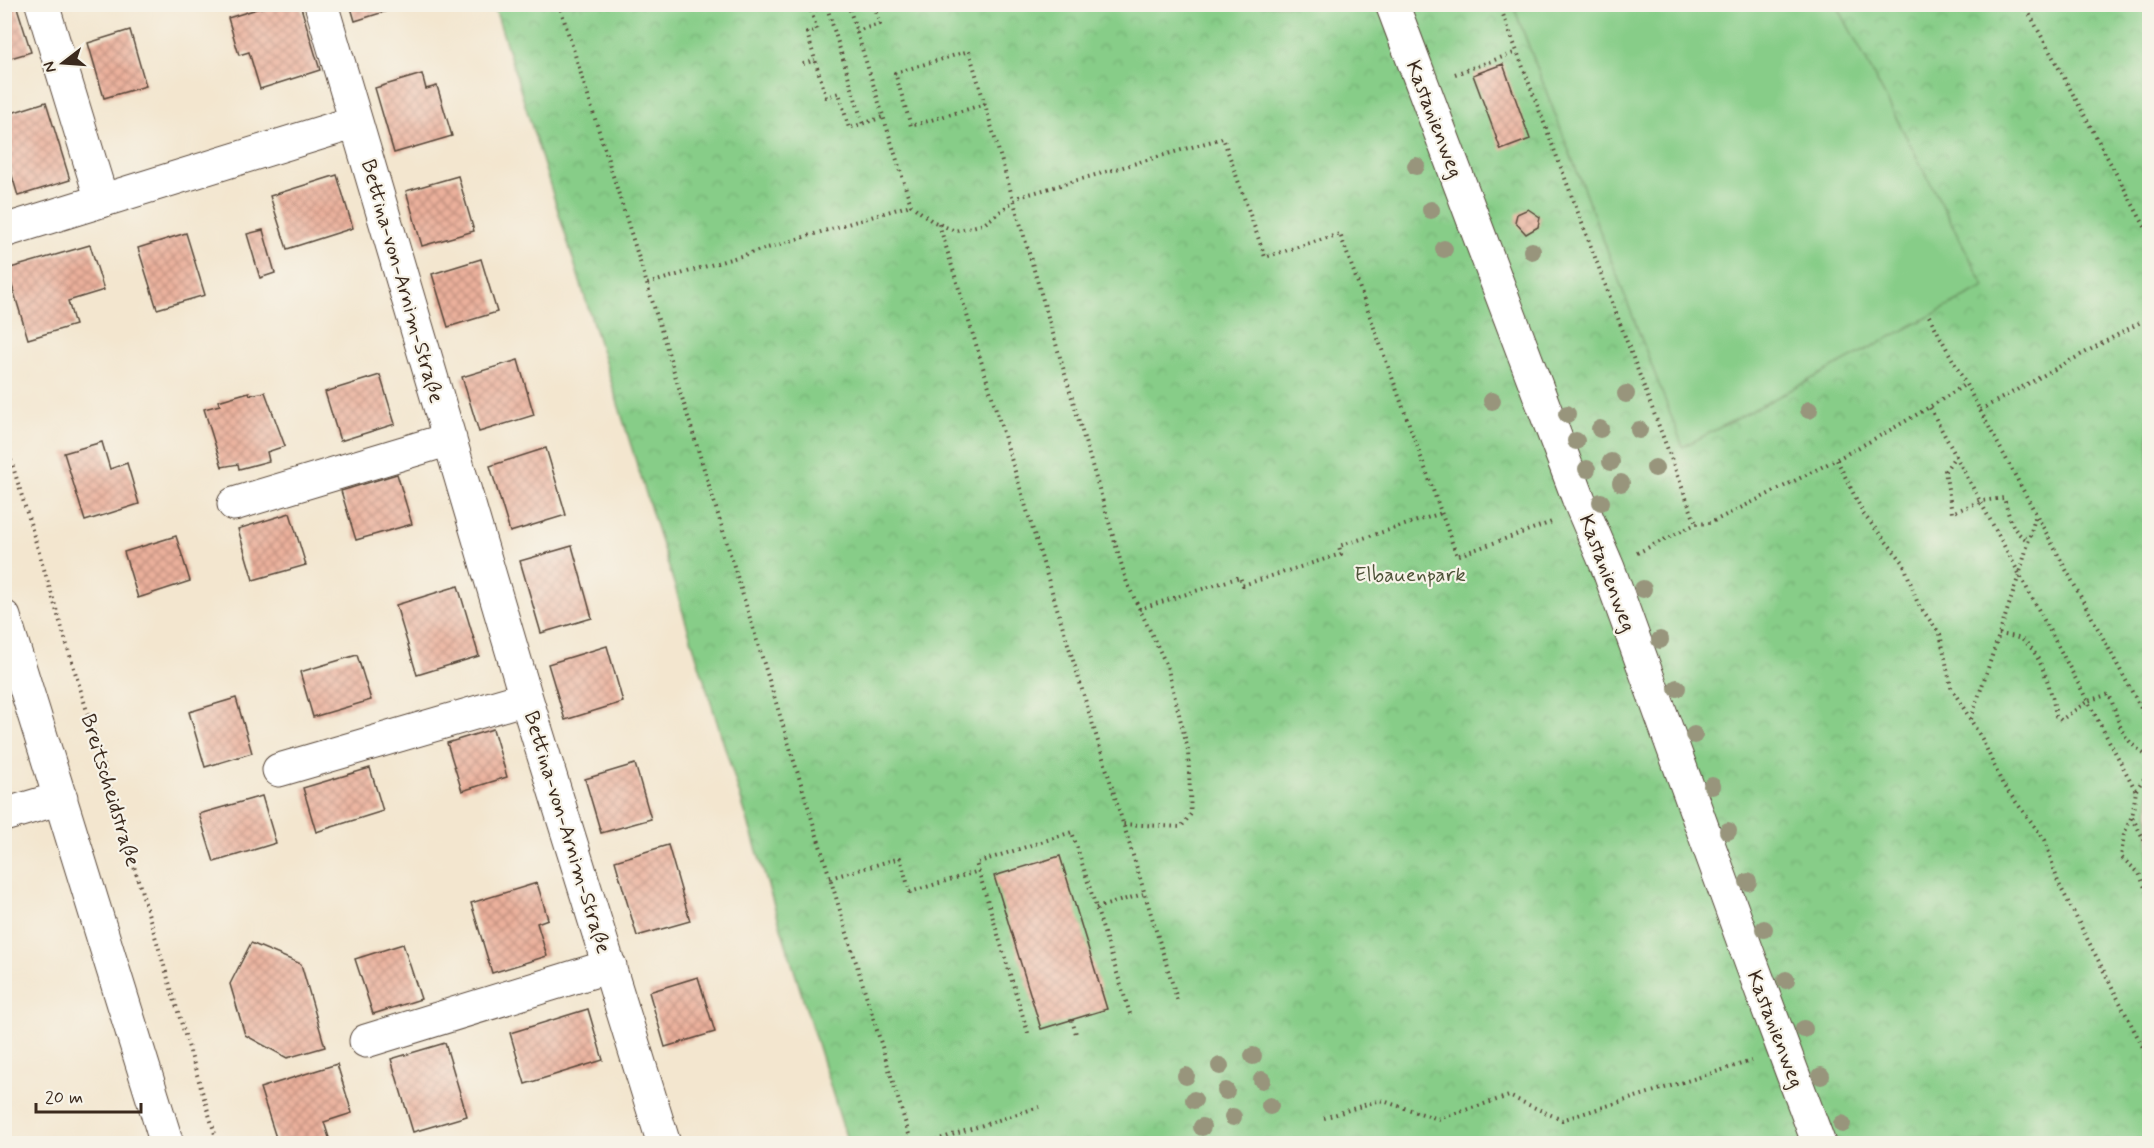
<svg xmlns="http://www.w3.org/2000/svg" width="2154" height="1148" font-family="Mynerve,sans-serif">
  <style>
    .park { fill: url(#park-crowns); stroke: #617c53; stroke-width: 1.5 }
    .pitch { fill: #87cd88; stroke: #617c53; stroke-width: 1.5 }
    .building { fill: url(#building-cross-hatch) }
    .lines { fill: none; stroke-linecap: round; stroke-linejoin: round }
    .minor-casing { stroke: #574639; stroke-width: 35 }
    .path { stroke: #574639; stroke-width: 4; stroke-dasharray: 1.5 4.5; stroke-linecap: butt }
    .minor { stroke: #fff; stroke-width: 33 }
    .tree { fill: #98957c }
    .labels { text-anchor: middle; stroke-width: 4.5; stroke-linejoin: round; paint-order: stroke }
    .street-label { font-size: 21px; fill: #3b2a1e; stroke: #f7f3e8 }
    .park-label { font-size: 21px; fill: #4e5338; stroke: #f7f3e8 }
  </style>
  <defs>
    <pattern id="park-crowns" width="20" height="18" patternUnits="userSpaceOnUse" patternTransform="scale(1.5)"><rect width="20" height="18" fill="#87cd88"/><path d="M2 6a3 3 0 1 1 6 0M12 15a3 3 0 1 1 6 0" fill="none" stroke="#75b075"/></pattern>
    <pattern id="building-cross-hatch" width="8" height="8" patternUnits="userSpaceOnUse" patternTransform="scale(1.5)"><rect width="8" height="8" fill="#ebb09b"/><path d="M0 0l8 8M0 8l8-8" fill="none" stroke="#c08f7e"/></pattern>
  </defs>
  <rect width="100%" height="100%" fill="#f7f3e8"/>
  <filter id="ink" filterUnits="userSpaceOnUse"><feTurbulence type="fractalNoise" baseFrequency=".0167" numOctaves="2"/><feDisplacementMap in="SourceGraphic" scale="12" xChannelSelector="R" yChannelSelector="G"/><feConvolveMatrix kernelMatrix="1 2 1 2 8 2 1 2 1" color-interpolation-filters="sRGB"/></filter>
  <filter id="wash" filterUnits="userSpaceOnUse"><feTurbulence type="fractalNoise" baseFrequency=".008" numOctaves="4" result="noise"/><feDisplacementMap in="SourceGraphic" scale="24" xChannelSelector="R" yChannelSelector="G"/><feGaussianBlur stdDeviation="1.35" result="paint"/><feColorMatrix in="noise" values="0 0 0 0 0 0 0 0 0 0 0 0 0 0 0 0 0 1.4 0 .05"/><feComposite in="paint" operator="in"/></filter>
  <g filter="url(#wash)">
    <rect width="100%" height="100%" fill="#f3e6cf"/>
    <!-- park -->
    <path class="park" d="M494 5H2149V1143H848Z"/>
    <!-- pitch -->
    <path class="pitch" d="M1513 5H1837L1985 287 1683 447Z"/>
    <g id="blocks">
      <!-- building -->
      <path class="building" d="M4 4H16L31 52 4 60Z
        M273 4H300L320 70 260 89 249 52 239 55 228 18Z
        M350 4H406V5L355 21Z
        M130 30 146 86 104 98 88 43Z
        M1503 64 1530 139 1501 150 1473 75Z
        M422 74 426 89 437 86 452 136 394 153 375 88Z
        M46 102 70 180 18 196 5 152V115Z
        M337 175 353 228 287 249 270 196Z
        M458 176 474 231 422 246 406 191Z
        M1528 209 1540 217 1538 227 1526 234 1515 222 1517 214Z
        M263 230 275 273 260 278 247 234Z
        M186 233 205 295 157 309 138 248Z
        M90 245 104 290 68 301 75 325 28 339 7 269Z
        M481 259 497 312 448 327 432 274Z
        M518 360 534 415 479 432 462 377Z
        M380 375 395 424 340 441 325 392Z
        M249 392 250 395 265 392 285 446 267 452 269 461 239 469 238 464 222 467 204 409 220 405 218 401Z
        M102 442 110 469 127 463 139 504 85 521 64 453Z
        M546 448 566 515 510 532 490 466Z
        M397 474 412 524 356 540 341 491Z
        M290 513 306 565 253 580 238 529Z
        M176 536 190 581 138 598 124 552Z
        M572 546 592 618 541 633 520 561Z
        M458 586 479 656 417 675 396 605Z
        M607 646 623 702 565 720 548 664Z
        M357 655 371 700 313 717 300 672Z
        M236 698 252 753 205 767 189 712Z
        M493 729 507 777 462 791 447 743Z
        M635 764 651 819 601 833 585 779Z
        M370 768 383 811 316 832 303 788Z
        M262 796 276 843 214 862 199 814Z
        M668 845 690 921 637 936 615 861Z
        M1060 856 1107 1009 1041 1029 994 876Z
        M537 883 548 919 537 923 547 956 492 973 471 903Z
        M251 943 301 964 325 1047 287 1058 245 1035 230 984Z
        M403 944 421 999 373 1014 355 959Z
        M698 977 715 1032 665 1047 649 992Z
        M588 1009 603 1060 525 1084 510 1033Z
        M445 1043 467 1116 413 1132 391 1059Z
        M337 1064 352 1113 324 1122 331 1144H278L260 1088Z"/>
    </g>
  </g>
  <g filter="url(#ink)">
    <use href="#blocks" fill-opacity="0" stroke="#574639" stroke-width="1.5"/>
    <g class="lines">
      <!-- minor casing -->
      <g class="minor-casing">
        <path id="minor" d="M42 4 102 201
          M321 4 356 122
          M1392 4 1579 500 1608 568 1752 965 1819 1144
          M4 231 356 122 526 698 664 1144
          M234 504 450 439
          M4 617 167 1144
          M279 770 526 698
          M4 815 61 798
          M366 1041 610 966"/>
      </g>
      <!-- path -->
      <path class="path" d="M559 4 647 284 911 205
        M834 4 811 11 817 30 807 33 826 97 839 93 849 128 883 117
        M848 4 911 205 932 221 955 231 984 224 1019 197 1223 138 1265 257 1340 234 1457 556 1552 522
        M1499 4 1696 524
        M2024 4 2150 236
        M827 7 863 124
        M856 31 880 24 873 4
        M803 64 815 60
        M1455 74 1517 52
        M985 104 911 126 895 73 969 51 1127 583 1167 666 1188 750 1191 814 1181 827 1122 824
        M939 224 1178 1002
        M647 284 912 1144
        M1929 316 2150 725
        M1930 408 2136 791 2132 817 2150 851
        M1980 410 2150 317
        M4 437 218 1144
        M1956 455 1945 471 1952 513 1981 501 2004 498C2009 515 2011 532 2028 540
        M1837 460 1864 515 1903 562 1918 604 1940 634 1951 687 1982 739 2003 785 2045 840 2058 882 2150 1061
        M1637 553 1696 524 1710 523C1797 480 1885 437 1966 384
        M1139 609 1240 577 1243 585 1341 554 1339 546 1442 513
        M1999 634C2005 635 2013 636 2018 638 2040 645 2053 696 2056 716L2061 720 2088 701 2109 694C2122 727 2117 735 2148 757V773L2136 790
        M1971 719 2020 572 2036 514
        M2131 818 2124 834 2121 857 2139 873 2150 900
        M830 878 900 858 910 892 979 871
        M1096 908 1143 894
        M1072 1020 1076 1034
        M1028 1033 976 863 1072 832 1131 1017
        M1324 1118 1380 1100 1438 1119 1509 1096 1562 1120 1751 1061
        M924 1144 1039 1107"/>
      <!-- minor -->
      <use href="#minor" class="minor"/>
    </g>
    <!-- trees -->
    <g class="tree">
      <circle cx="1416" cy="166" r="9"/>
      <circle cx="1431" cy="210" r="9"/>
      <circle cx="1444" cy="249" r="9"/>
      <circle cx="1532" cy="251" r="9"/>
      <circle cx="1626" cy="394" r="9"/>
      <circle cx="1492" cy="401" r="9"/>
      <circle cx="1809" cy="410" r="9"/>
      <circle cx="1567" cy="414" r="9"/>
      <circle cx="1600" cy="429" r="9"/>
      <circle cx="1639" cy="430" r="9"/>
      <circle cx="1576" cy="441" r="9"/>
      <circle cx="1611" cy="462" r="9"/>
      <circle cx="1655" cy="468" r="9"/>
      <circle cx="1587" cy="469" r="9"/>
      <circle cx="1621" cy="483" r="9"/>
      <circle cx="1601" cy="502" r="9"/>
      <circle cx="1643" cy="589" r="9"/>
      <circle cx="1660" cy="640" r="9"/>
      <circle cx="1677" cy="688" r="9"/>
      <circle cx="1694" cy="735" r="9"/>
      <circle cx="1712" cy="786" r="9"/>
      <circle cx="1728" cy="831" r="9"/>
      <circle cx="1748" cy="882" r="9"/>
      <circle cx="1764" cy="929" r="9"/>
      <circle cx="1786" cy="980" r="9"/>
      <circle cx="1804" cy="1029" r="9"/>
      <circle cx="1253" cy="1056" r="9"/>
      <circle cx="1220" cy="1066" r="9"/>
      <circle cx="1186" cy="1076" r="9"/>
      <circle cx="1821" cy="1076" r="9"/>
      <circle cx="1262" cy="1080" r="9"/>
      <circle cx="1226" cy="1091" r="9"/>
      <circle cx="1194" cy="1100" r="9"/>
      <circle cx="1270" cy="1106" r="9"/>
      <circle cx="1233" cy="1117" r="9"/>
      <circle cx="1842" cy="1124" r="9"/>
      <circle cx="1202" cy="1127" r="9"/>
    </g>
  </g>
  <g class="labels">
    <!-- street labels -->
    <g class="street-label">
      <text transform="translate(1435 119) rotate(69)" y="7">Kastanienweg</text>
      <text transform="translate(403 281) rotate(74)" y="7">Bettina-von-Arnim-Straße</text>
      <text transform="translate(1608 573) rotate(69)" y="7">Kastanienweg</text>
      <text transform="translate(111 790) rotate(73)" y="7">Breitscheidstraße</text>
      <text transform="translate(568 832) rotate(73)" y="7">Bettina-von-Arnim-Straße</text>
      <text transform="translate(1776 1029) rotate(69)" y="7">Kastanienweg</text>
    </g>
    <!-- park labels -->
    <g class="park-label">
      <text x="1410" y="581">Elbauenpark</text>
    </g>
  </g>
  <!-- margin -->
  <rect width="2154" height="1148" fill="none" stroke="#f7f3e8" stroke-width="24"/>
  <!-- north arrow -->
  <g transform="translate(63 63) rotate(253)" stroke="#f7f3e8" stroke-width="4.5" paint-order="stroke">
  <path d="M0-4.5L10 22L0 15L-10 22Z" fill="#3b2a1e"/>
  <text y="-9" font-size="16" font-weight="bold" text-anchor="middle" fill="#3b2a1e">N</text>
  </g>
  <!-- scale -->
  <path d="M36 1103v9h105v-9" fill="none" stroke="#3b2a1e" stroke-width="3"/>
  <text x="45" y="1103" font-size="18" fill="#3b2a1e" stroke="#f7f3e8" stroke-width="4.5" paint-order="stroke">20 m</text>
</svg>
